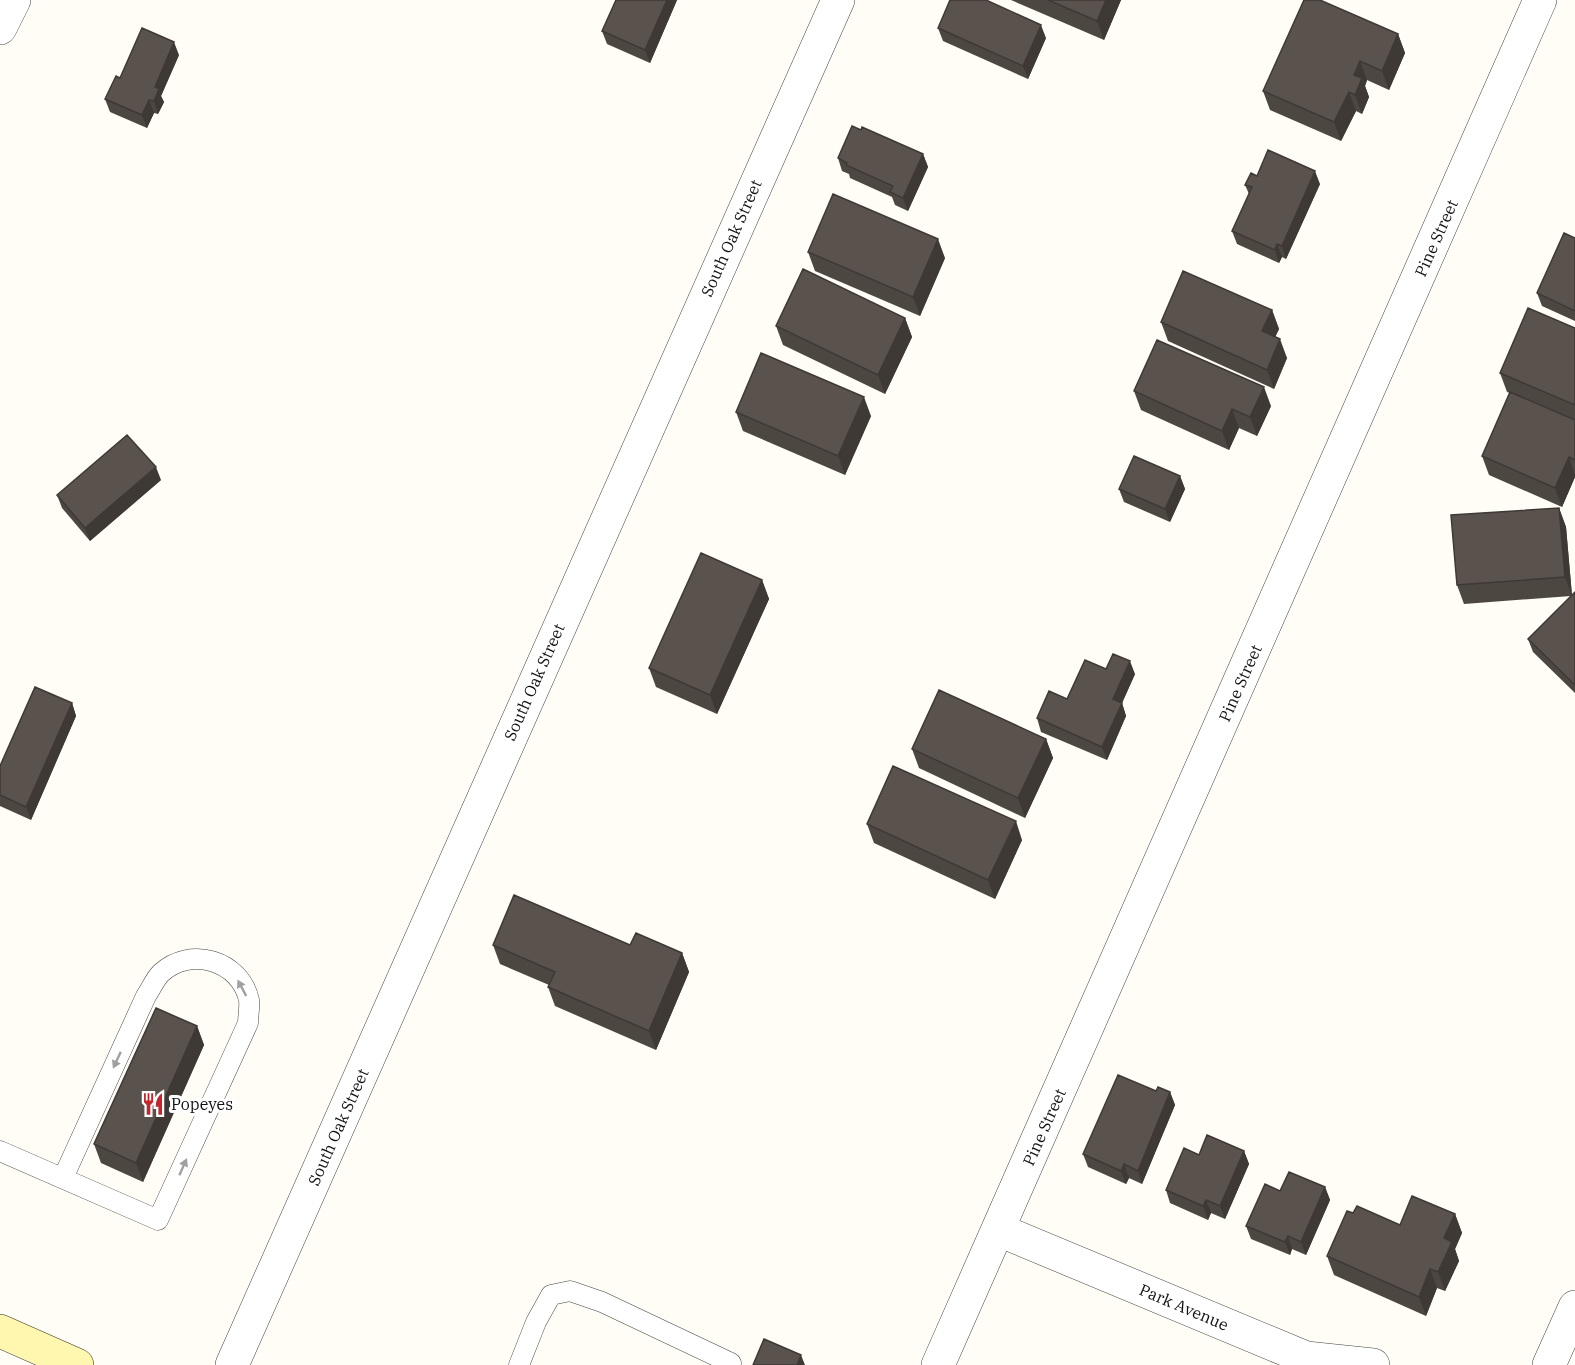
<svg xmlns="http://www.w3.org/2000/svg" width="1575" height="1365" font-family="'IBM Plex Serif',serif">
  <style>
    .lines { fill: none; stroke-linecap: round; stroke-linejoin: round }
    .service-casing { stroke: #444; stroke-width: 21 }
    .minor-casing { stroke: #444; stroke-width: 34 }
    .secondary-casing { stroke: #333; stroke-width: 34 }
    .service { stroke: #fff; stroke-width: 20 }
    .minor { stroke: #fff; stroke-width: 33 }
    .secondary { stroke: #fff6b0; stroke-width: 33 }
    .wall { fill: #4d4742 }
    .shaded-wall { fill: #3f3936 }
    .building { fill: #5a524d; stroke: #3f3936; stroke-width: 1.5 }
    .oneway { fill: #a0a0a0 }
    .labels { text-anchor: middle; stroke-width: 6; stroke-linejoin: round; paint-order: stroke }
    .street-label { font-size: 16px; fill: #111; stroke: #fff }
    .poi-label { font-size: 16px; fill: #111; stroke: #fff; text-anchor: start }
  </style>
  <rect width="100%" height="100%" fill="#fffdf5"/>
  <g class="lines">
    <!-- service casing -->
    <g class="service-casing">
      <path id="service" d="M0 1151 158 1220 248 1023C248 1016 250 1007 249 1000 240 960 190 946 161 973 155 979 151 989 146 996L63 1178
        M519 1365 536 1322 551 1295 570 1291 602 1302 731 1363"/>
    </g>
    <!-- minor casing -->
    <g class="minor-casing">
      <path id="minor" d="M0 28 14 0
        M999 1230 1306 1358 1373 1365
        M232 1365 838 0
        M938 1365 1540 0
        M1549 1365 1575 1307"/>
    </g>
    <!-- secondary casing -->
    <g class="secondary-casing">
      <path id="secondary" d="M0 1331 77 1365"/>
    </g>
    <!-- service -->
    <use href="#service" class="service"/>
    <!-- minor -->
    <use href="#minor" class="minor"/>
    <!-- secondary -->
    <use href="#secondary" class="secondary"/>
  </g>
  <!-- wall -->
  <path class="wall" d="M677 0 650 63 607 44 602 31Z
    M1011 0H1121L1104 40Z
    M938 28 1046 38 1028 79 943 41Z
    M1398 34 1405 53 1389 90 1367 80 1365 86 1369 97 1362 114 1356 111 1341 141 1270 110 1263 91Z
    M179 55 161 96 164 102 158 114 154 113 147 128 110 112 105 99 120 78Z
    M923 154 928 167 908 211 895 205 892 197 850 178 849 174 842 171 838 158Z
    M1257 176 1320 184 1286 259 1282 257 1279 263 1237 244 1232 231 1249 194 1245 185Z
    M1575 238V321L1542 306 1537 293Z
    M808 252 945 258 920 316 815 271Z
    M1272 310 1279 329 1275 337 1287 358 1274 389 1168 341 1161 322Z
    M905 318 912 337 885 394 783 345 776 326Z
    M1575 328V477L1562 507 1489 475 1482 456 1510 393 1507 392 1500 373Z
    M1134 391 1271 406 1257 436 1239 428 1229 450 1141 410Z
    M736 412 871 416 845 475 743 431Z
    M1180 476 1185 489 1170 522 1124 502 1119 489Z
    M161 480 90 541 62 508 57 495Z
    M1559 508 1566 527 1572 595 1575 592V693L1533 652 1528 639 1571 596 1464 604 1457 585Z
    M762 580 769 599 717 714 656 687 649 668Z
    M1106 669 1135 674 1122 703 1126 716 1107 760 1041 732 1037 718 1067 699Z
    M72 703 76 716 31 820 0 806V766Z
    M1046 739 1053 758 1025 818 919 768 912 749Z
    M867 824 1022 840 995 899 874 843Z
    M493 945H630L682 953 689 972 656 1050 555 1006 548 987 549 985 500 964Z
    M197 1026 204 1045 143 1182 101 1163 94 1144Z
    M1156 1091 1170 1092 1175 1105 1142 1184 1129 1178 1126 1184 1088 1167 1083 1154Z
    M1244 1151 1249 1164 1225 1219 1211 1213 1208 1220 1170 1203 1166 1190 1199 1155Z
    M1325 1187 1330 1200 1306 1255 1292 1249 1290 1255 1251 1239 1246 1226 1280 1191Z
    M1353 1213 1400 1225 1455 1214 1462 1233 1455 1249 1459 1261 1445 1291 1437 1288 1426 1316 1334 1275 1327 1256Z"/>
  <!-- shaded-wall -->
  <path class="shaded-wall" d="M667 0H677L650 63 645 50Z
    M1106 0H1121L1104 40 1097 21Z
    M1041 25 1046 38 1028 79 1023 66Z
    M1398 34 1405 53 1389 90 1382 71Z
    M174 42 179 55 161 96 164 102 158 114 154 101 155 87Z
    M1360 61 1367 80 1365 86 1369 97 1362 114 1355 95 1354 75Z
    M1349 92 1356 111 1341 141 1334 122Z
    M149 100 154 113 147 128 142 115Z
    M923 154 928 167 908 211 903 198Z
    M1315 171 1320 184 1286 259 1282 246Z
    M938 239 945 258 920 316 913 297Z
    M1277 244 1282 257 1279 263 1275 250Z
    M1272 310 1279 329 1269 350 1262 331Z
    M905 318 912 337 885 394 878 375Z
    M1280 339 1287 358 1274 389 1267 370Z
    M1264 387 1271 406 1257 436 1250 417Z
    M864 397 871 416 845 475 838 456Z
    M1232 409 1239 428 1229 450 1222 431Z
    M1569 457 1575 475V477L1562 507 1555 488Z
    M156 467 161 480 90 541 85 528Z
    M1180 476 1185 489 1170 522 1165 509Z
    M1559 508 1566 527 1572 596 1565 577Z
    M762 580 769 599 717 714 710 695Z
    M1130 661 1135 674 1118 712 1113 699Z
    M72 703 76 716 31 820 26 807Z
    M1122 703 1126 716 1107 760 1102 747Z
    M1046 739 1053 758 1025 818 1018 798Z
    M1016 821 1022 840 995 899 988 880Z
    M682 953 689 972 656 1050 649 1031Z
    M197 1026 204 1045 143 1182 136 1163Z
    M1170 1092 1175 1105 1142 1184 1138 1171Z
    M1244 1151 1249 1164 1225 1219 1220 1206Z
    M1124 1164 1129 1178 1126 1184 1121 1171Z
    M1325 1187 1330 1200 1306 1255 1301 1242Z
    M1206 1200 1211 1213 1208 1220 1203 1206Z
    M1455 1214 1462 1233 1455 1249 1459 1261 1445 1291 1438 1272 1444 1238Z
    M1288 1236 1292 1249 1290 1255 1285 1242Z
    M1430 1269 1437 1288 1426 1316 1419 1297Z
    M801 1355 805 1365H797Z"/>
  <!-- building -->
  <path class="building" d="M616 0H667L645 50 602 31Z
    M950 0H986L1041 25 1023 66 938 28Z
    M1048 0H1106L1097 21Z
    M1304 0H1320L1398 34 1382 71 1360 61 1354 75 1362 78 1355 95 1349 92 1334 122 1263 91Z
    M142 28 174 42 155 87 159 89 154 101 149 100 142 115 105 99 116 76 120 78Z
    M852 126 861 130 862 127 923 154 903 198 890 192 893 186 846 165 847 163 838 158Z
    M1268 150 1315 171 1282 246 1277 244 1275 250 1232 231 1252 187 1245 185 1251 173 1257 176Z
    M833 194 938 239 913 297 808 252Z
    M1564 233 1575 238V311L1537 293Z
    M803 269 905 318 878 375 776 326Z
    M1183 271 1272 310 1262 331 1280 339 1267 370 1161 322Z
    M1528 308 1575 328V405L1500 373Z
    M1157 340 1264 387 1250 417 1232 409 1222 431 1134 391Z
    M761 353 864 397 838 456 736 412Z
    M1510 392 1575 420V460L1569 457 1555 488 1482 456Z
    M127 435 156 467 85 528 57 495Z
    M1134 456 1180 476 1165 509 1119 489Z
    M1559 508 1565 577 1457 585 1451 515Z
    M701 553 762 580 710 695 649 668Z
    M1575 592V685L1528 639Z
    M1113 654 1130 661 1113 699 1122 703 1102 747 1037 718 1049 691 1067 699 1085 660 1106 669Z
    M35 687 72 703 26 807 0 795V766Z
    M939 690 1046 739 1018 798 912 749Z
    M893 766 1016 821 988 880 867 824Z
    M514 895 630 945 636 933 682 953 649 1031 548 987 555 972 493 945Z
    M156 1008 197 1026 136 1163 94 1144Z
    M1118 1075 1156 1091 1158 1087 1170 1092 1138 1171 1124 1164 1121 1171 1083 1154Z
    M1207 1135 1244 1151 1220 1206 1206 1200 1203 1206 1166 1190 1184 1148 1199 1155Z
    M1289 1172 1325 1187 1301 1242 1288 1236 1285 1242 1246 1226 1265 1184 1280 1191Z
    M1412 1196 1455 1214 1444 1238 1452 1242 1438 1272 1430 1269 1419 1297 1327 1256 1347 1211 1353 1213 1357 1206 1400 1225Z
    M764 1339 801 1355 797 1365H753Z"/>
  <!-- one-way arrows -->
  <defs><path id="oneway-solid" d="M-6-.8H1V-3.2L6.5 0L1 3.2V.8H-6Z" transform="scale(1.5)"/></defs>
  <g class="oneway">
    <use href="#oneway-solid" transform="translate(242 988) rotate(-118)"/>
    <use href="#oneway-solid" transform="translate(117 1060) rotate(115)"/>
    <use href="#oneway-solid" transform="translate(183 1167) rotate(-66)"/>
  </g>
  <!-- icons -->
  <defs>
    <g id="restaurant-bare" transform="scale(1.8)"><path d="M-5-6h1v4h1v-4h1v4h1v-4h1v5L-1.5 .5V6h-2V.5L-5-1ZM5-6V6H3V1.5H1.5Q1.5-4 5-6Z" fill="#c4262e" stroke="#fff" stroke-width="2.5" paint-order="stroke"/></g>
  </defs>
  <g fill-rule="evenodd">
    <use href="#restaurant-bare" x="153" y="1104"/>
  </g>
  <g class="labels">
    <!-- street labels -->
    <g class="street-label">
      <text transform="translate(731 238) rotate(-66)" y="6">South Oak Street</text>
      <text transform="translate(1436 238) rotate(-66)" y="6">Pine Street</text>
      <text transform="translate(534 682) rotate(-66)" y="6">South Oak Street</text>
      <text transform="translate(1240 683) rotate(-66)" y="6">Pine Street</text>
      <text transform="translate(338 1127) rotate(-66)" y="6">South Oak Street</text>
      <text transform="translate(1044 1127) rotate(-66)" y="6">Pine Street</text>
      <text transform="translate(1184 1307) rotate(23)" y="6">Park Avenue</text>
    </g>
    <!-- poi labels -->
    <g class="poi-label">
      <text x="171" y="1110">Popeyes</text>
    </g>
  </g>
</svg>
